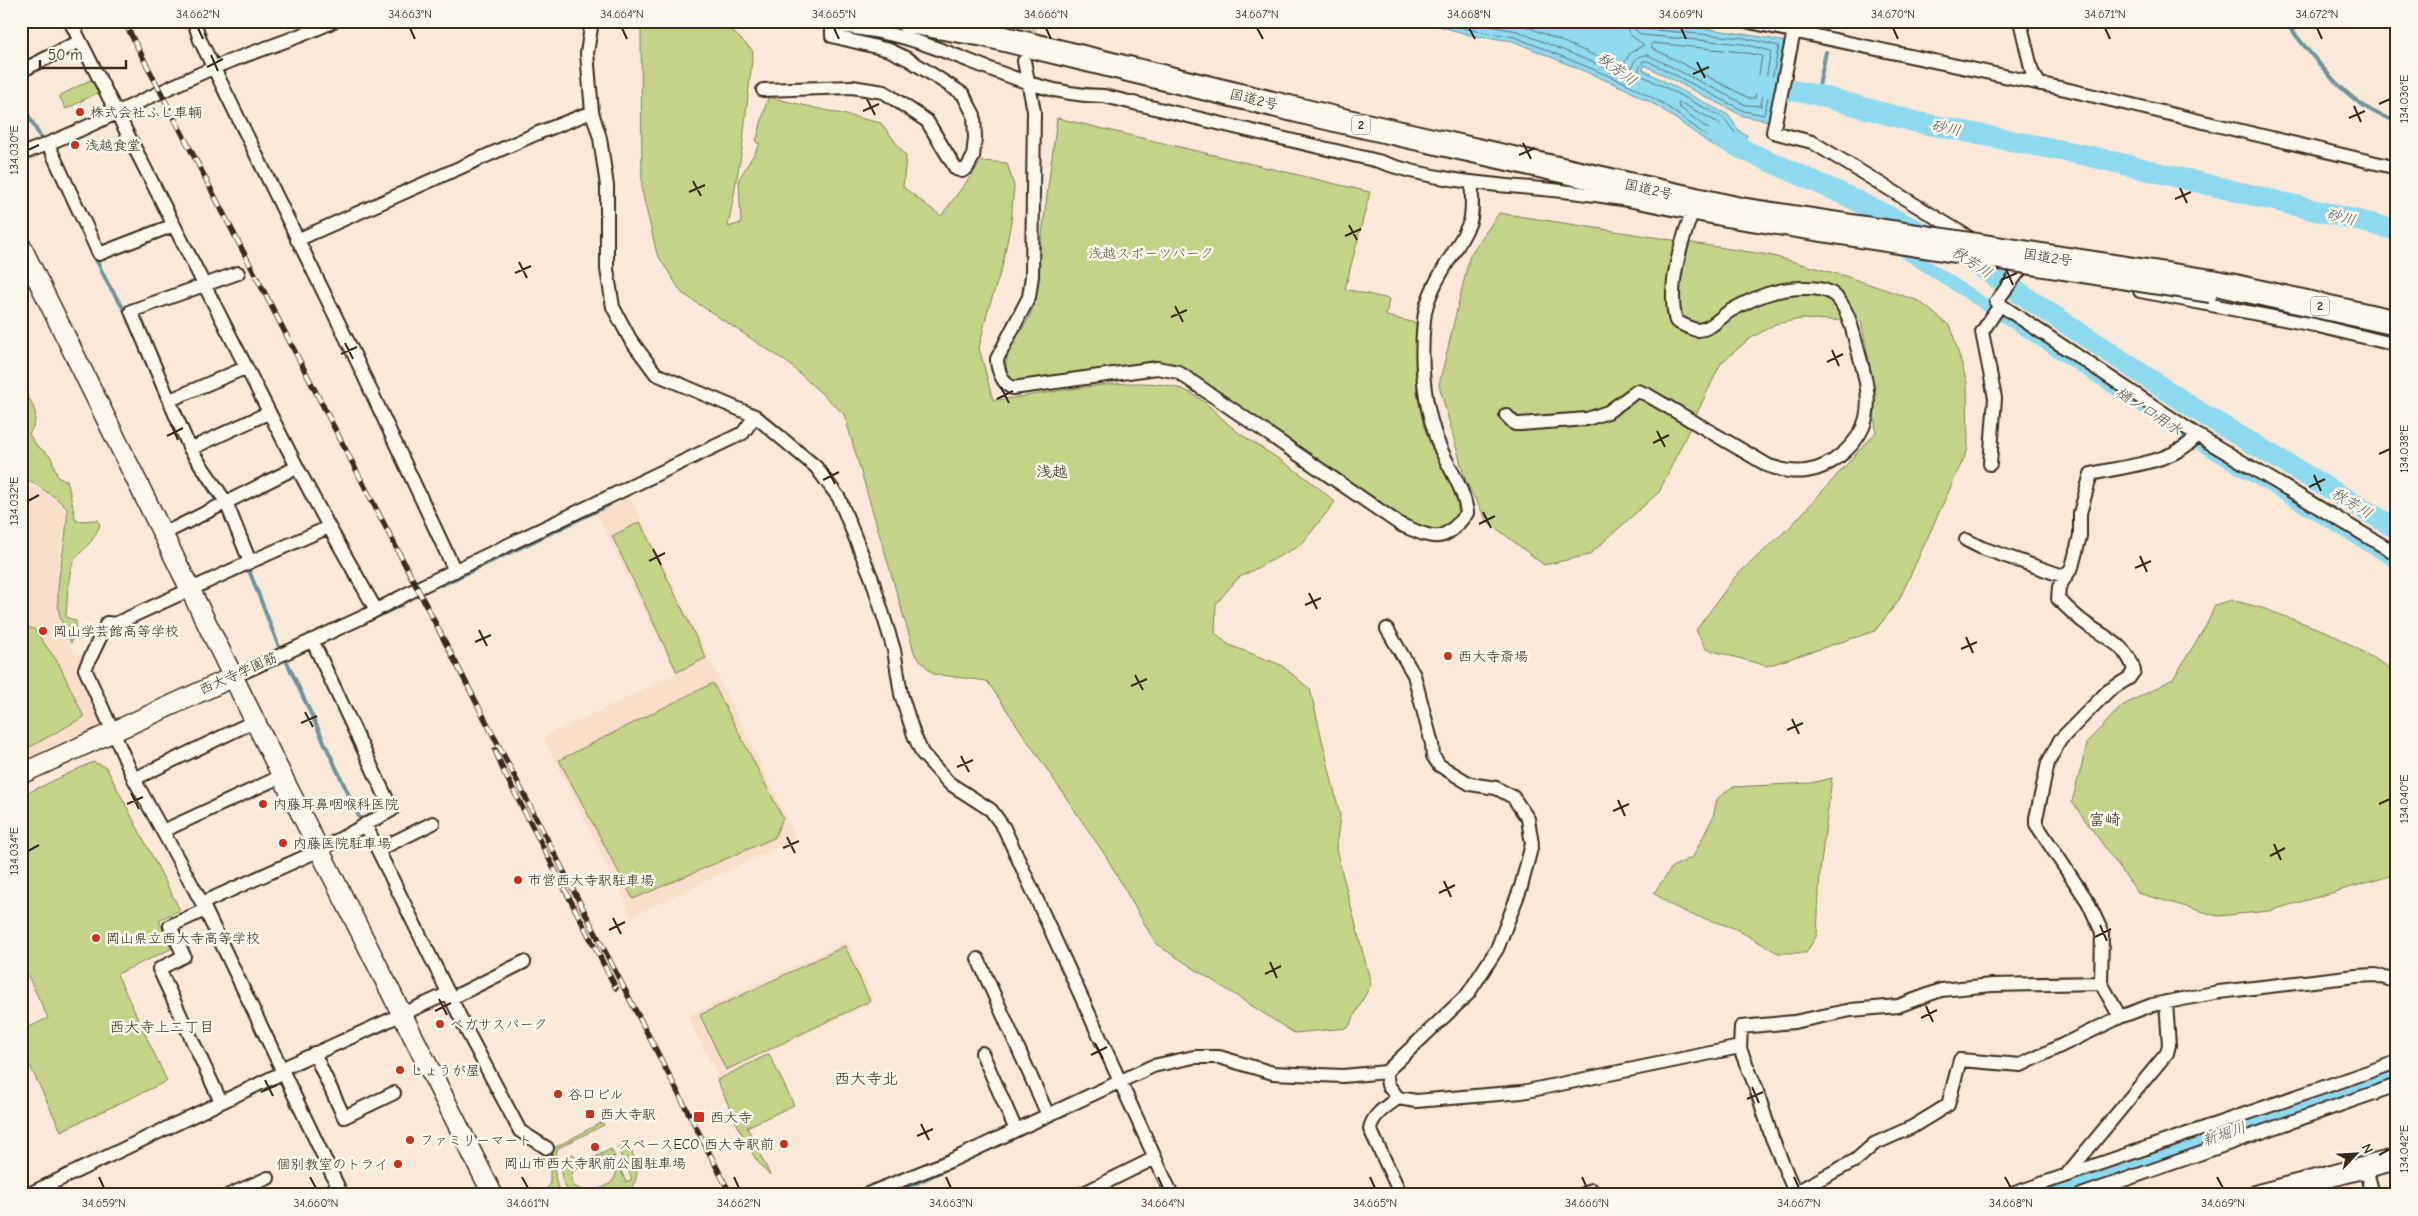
<svg xmlns="http://www.w3.org/2000/svg" width="2418" height="1216" font-family="'Comic Neue','Klee One',sans-serif">
  <style>
    .built { fill: #f9dfca }
    .green { fill: #c3d489; stroke: #7f7f54 }
    .water { fill: #8edaef; stroke: #6d949b }
    .lines { fill: none; stroke-linecap: round; stroke-linejoin: round }
    .shore { stroke: #5c7072; stroke-width: 1 }
    .stream { stroke: #6d949b; stroke-width: 4 }
    .canal { stroke: #8edaef; stroke-width: 12 }
    .river { stroke: #8edaef; stroke-width: 21 }
    .street-tunnel { stroke: #d4c3b3; stroke-width: 12; stroke-dasharray: 12 6; stroke-linecap: butt }
    .street-casing { stroke: #3b2a1e; stroke-width: 16 }
    .secondary-casing { stroke: #3b2a1e; stroke-width: 22 }
    .primary-casing { stroke: #3b2a1e; stroke-width: 24 }
    .highway-casing { stroke: #3b2a1e; stroke-width: 28 }
    .street { stroke: #fbf7ec; stroke-width: 12 }
    .secondary { stroke: #fbf7ec; stroke-width: 19 }
    .primary { stroke: #fbf7ec; stroke-width: 20 }
    .highway { stroke: #fbf7ec; stroke-width: 24 }
    .rail-casing { stroke: #3b2a1e; stroke-width: 5.5 }
    .rail { stroke: #fbf7ec; stroke-width: 4; stroke-dasharray: 11; stroke-linecap: butt }
    .street-bridge-casing { stroke: #3b2a1e; stroke-width: 16; stroke-linecap: butt }
    .highway-bridge-casing { stroke: #3b2a1e; stroke-width: 28; stroke-linecap: butt }
    .street-bridge { stroke: #fbf7ec; stroke-width: 12 }
    .highway-bridge { stroke: #fbf7ec; stroke-width: 24 }
    .ticks { fill: none; stroke: #3b2a1e; stroke-width: 2 }
    .poi-dot { fill: #c8321e; stroke: #fbf7ec; stroke-width: 2 }
    .labels { text-anchor: middle; stroke-width: 5; stroke-linejoin: round; paint-order: stroke }
    .shield { fill: #fbf7ec; stroke: #75685c; stroke-width: 1 }
    .shield-label { font-size: 12px; font-weight: bold; fill: #3b2a1e }
    .street-label { font-size: 14px; fill: #3b2a1e; stroke: #fbf7ec }
    .poi-label { font-size: 14px; fill: #3b2a1e; stroke: #fbf7ec; text-anchor: start }
    .park-label { font-size: 14px; fill: #5d5439; stroke: #fbf7ec }
    .water-label { font-size: 15px; font-style: italic; fill: #505652; stroke: #fbf7ec }
    .neighbourhood-label { font-size: 15px; fill: #3b2a1e; stroke: #fbf7ec }
    .quarter-label { font-size: 16px; fill: #3b2a1e; stroke: #fbf7ec }
    .neatline { fill: none; stroke: #3b2a1e; stroke-width: 2 }
    .ticks-label { font-size: 12px; text-anchor: middle; fill: #3b2a1e }
  </style>
  <rect width="100%" height="100%" fill="#fae9d8"/>
  <filter id="ink" filterUnits="userSpaceOnUse"><feTurbulence type="fractalNoise" baseFrequency=".02" numOctaves="2"/><feDisplacementMap in="SourceGraphic" scale="10" xChannelSelector="R" yChannelSelector="G"/><feConvolveMatrix kernelMatrix="1 2 1 2 8 2 1 2 1" color-interpolation-filters="sRGB"/></filter>
  <g filter="url(#ink)">
    <!-- built -->
    <path class="built" d="M21 478 57 501 66 514 60 552 58 616 71 647 77 654 87 653 81 668 106 721 102 727 21 766Z
      M626 499 632 500 797 838 632 916 543 737 676 674 596 513Z
      M847 941 874 1001 718 1077 687 1016Z"/>
    <!-- green -->
    <path class="green" d="M651 21H722L753 51 742 149 728 227 741 223 739 179 760 144 756 142 768 97 881 123 906 156 903 187 941 216 982 161 1007 163 1014 186 1011 222 1002 267 987 313 979 348 993 400C1045 396 1134 372 1182 389 1207 398 1221 421 1242 435 1275 457 1306 475 1335 502L1301 545 1238 578 1216 604 1215 633 1229 645 1281 665 1310 689 1340 815 1336 849 1371 984 1348 1028 1294 1033 1156 944 1107 858 987 681 933 674 915 655 844 414 788 363 682 293 657 254 642 191 641 26Z
      M94 78 101 91 66 109 59 96Z
      M1057 118 1370 192 1345 289 1389 299 1386 316 1416 323 1417 394 1424 427 1459 498 1457 517 1448 528 1436 531 1419 528 1187 370 1171 362 1016 385C990 362 1022 336 1031 313 1037 298 1037 282 1038 266Z
      M1499 213 1769 255 1845 276 1919 301 1951 327 1967 383 1968 449 1899 600 1875 631 1767 666 1706 649 1696 630 1735 577 1791 526 1876 432 1869 362 1861 321 1801 319 1775 324 1748 340 1721 363 1659 492 1589 555 1544 565 1487 521 1466 482 1439 385 1470 255Z
      M21 383C31 405 43 412 29 434L36 445 51 457 58 478 67 480 76 521 98 520 100 525C91 545 87 545 75 559 68 568 67 604 66 617L76 621V630L71 643C66 631 59 619 58 606 56 573 68 541 67 509L56 498 21 475Z
      M640 522 706 658 677 672 612 536Z
      M2232 600 2265 609 2330 633 2397 672V874L2269 911 2218 916 2138 893 2072 802 2088 741 2122 706 2173 679 2207 624 2215 605Z
      M21 625 34 629 59 664 84 717 21 752Z
      M713 683 783 818 774 838 633 899 559 760Z
      M93 762 106 767 180 910 159 920 171 949 117 974 167 1081 61 1131 21 1047V1031L48 1018 21 961V796Z
      M1832 778 1820 870 1817 935 1806 953H1778L1734 928 1690 914 1671 905 1654 893 1672 867 1693 857 1713 817 1717 799 1732 787 1811 783Z
      M845 946 870 1001 726 1070 700 1015Z
      M769 1054 794 1105 747 1127 770 1175C749 1159 729 1105 717 1080Z
      M602 1122 604 1125 558 1148C552 1162 554 1181 561 1195H540L550 1185V1161L554 1148Z
      M627 1143C638 1162 643 1177 626 1194H570C563 1184 558 1171 563 1160L573 1154 579 1165 611 1149 615 1157 602 1156 573 1171 571 1178 574 1186 587 1193C602 1188 619 1185 616 1165L618 1164 626 1182 632 1179 617 1148Z"/>
    <!-- water -->
    <path class="water" d="M1422 21C1543 21 1666 16 1786 42L1769 121 1743 116 1644 65 1643 70 1728 115 1741 133 1747 135 1737 157 1709 143 1659 107 1624 88 1513 41 1470 35Z"/>
    <g class="lines">
      <!-- shore -->
      <path class="shore" d="M1441 21 1471 30 1515 37 1626 83 1662 103 1711 139 1735 149 1739 138 1724 118 1641 75 1638 71 1643 61H1648L1744 111 1764 115 1779 46 1744 38 1644 29 1640 26 1639 21
        M1464 21 1517 31 1630 78 1633 76C1630 65 1635 54 1648 55L1746 105 1761 106 1771 51 1743 44 1642 35 1635 30 1633 21
        M1506 21 1521 24 1622 67 1630 53 1644 45 1629 34 1625 21
        M1653 43 1742 52 1762 56 1755 98H1749L1652 48 1651 45Z
        M1681 103 1719 123 1728 138 1715 134 1679 107 1678 104Z"/>
      <!-- stream -->
      <path class="stream" d="M2284 21C2315 57 2348 109 2397 121
        M1817 95 1826 52
        M21 102 42 140
        M94 255 108 284 127 314
        M184 450 219 505
        M247 565 279 647
        M442 585 609 505
        M374 618 402 605
        M287 657 285 658 359 817
        M367 1037 388 1028
        M289 1074 304 1065
        M891 1195 1078 1108"/>
      <!-- canal -->
      <path class="canal" d="M1906 253 2198 443 2397 563"/>
      <!-- river -->
      <path class="river" d="M1761 85 1817 95 1916 122 2085 155 2397 230
        M1717 135 1744 150 1845 195 1929 236
        M1955 250 2201 413 2397 529
        M2051 1195 2397 1074"/>
      <!-- street-tunnel -->
      <path class="street-tunnel" d="M1027 48 1032 21"/>
      <!-- street casing -->
      <g class="street-casing">
        <path id="street" d="M70 21 297 467 163 534
          M194 21 200 40 350 346 455 571
          M592 21 587 53 592 112 600 138 607 186V269L613 307 630 339 656 374 755 416 816 467 839 498 872 579 894 650 901 694 914 735 922 753 949 783 991 810 1004 828 1172 1195
          M1745 21 2065 89 2397 168
          M2020 21 2032 72 2040 84
          M1794 31 1773 132 1812 142 1973 240
          M1024 61 1034 111 1032 276 1029 297 997 359C997 369 1003 385 1013 388L1157 368 1178 372 1401 525C1436 539 1442 545 1467 513 1464 486 1446 465 1437 440 1423 401 1420 361 1424 320 1427 285 1455 256 1469 224 1474 213 1471 195 1472 183
          M21 71 80 41
          M763 90 852 87 884 92 927 121 956 169 962 171 967 168 973 157 975 138 974 115 963 94 908 59 889 50 832 36V25C860 29 888 32 915 41 977 60 1037 96 1104 96L1378 161C1455 189 1536 184 1615 198 1657 204 1697 216 1739 222
          M48 144 99 254 174 225
          M21 154C87 130 148 96 213 68 253 51 295 40 334 21
          M297 240 538 133 592 112
          M2020 270 1996 302 2197 435 2397 554
          M2140 291 2314 325 2397 345
          M170 400 245 368
          M268 413 190 449 226 502 250 562 115 624 107 623 85 669 134 779 202 903 342 1195
          M1506 415 1515 424H1520L1587 419 1608 412 1637 391 1646 394 1769 466C1782 470 1793 473 1806 471 1832 468 1860 443 1866 418 1872 394 1862 366 1856 343 1852 328 1847 306 1834 295 1827 289 1814 288 1805 288 1777 288 1755 297 1730 311 1720 317 1711 330 1697 330 1691 329 1682 324 1676 321 1667 288 1680 247 1691 215
          M190 449 131 311 238 273
          M1990 464 1995 398 1982 332 2000 305
          M329 527 376 610
          M1966 540 1982 548 2066 577
          M250 562 329 527 297 467
          M233 677 363 617 418 588 743 433 755 416
          M134 779 255 721
          M365 824 469 1035 520 1131 547 1148
          M163 831 282 776
          M378 850 433 823
          M202 903 320 850 392 810 312 640
          M205 910 170 926 184 956 159 969 221 1102
          M978 959 1048 1115
          M452 998 524 962
          M2120 1017 2101 983 2102 932 2088 902 2036 824V818L2048 763 2060 740 2108 691 2129 678 2134 671C2129 646 2104 637 2085 623 2075 616 2067 607 2058 599L2059 587 2072 567 2080 536V513L2091 474C2124 466 2176 463 2197 435
          M314 1053 344 1117 394 1093
          M982 1053 1016 1130
          M283 1068 449 993
          M1386 1072 1388 1085 1398 1098
          M2366 1167 2373 1195
          M2068 1173 2167 1053 2169 1045 2166 1002
          M1794 1193 1856 1160 1874 1144 1912 1127 1948 1105 1960 1060 2021 1065 2120 1017 2152 1005 2219 992 2356 976 2376 975 2397 982
          M27 1195 284 1072
          M229 1195 268 1178
          M865 1195 950 1161 1153 1066 1194 1057H1219L1273 1073 1343 1076 1386 1072 1468 994 1497 949 1521 887 1532 844 1528 819 1513 797 1496 788 1470 784 1439 765 1433 756 1432 744 1414 675 1387 629
          M1080 1195 1155 1158
          M1401 1195 1370 1129C1372 1115 1387 1106 1398 1098L1416 1101 1522 1092 1735 1048 1740 1049
          M1582 1195 1592 1190 1594 1195
          M1796 1195 1772 1138 1755 1085 1740 1049 1741 1027 1794 1022 1851 1010 1898 1006 1941 990 1992 985 2101 983
          M2009 1195 2397 1062
          M2081 1195 2397 1085"/>
      </g>
      <!-- secondary casing -->
      <g class="secondary-casing">
        <path id="secondary" d="M21 246 282 776 493 1195
          M21 774 233 677"/>
      </g>
      <!-- primary casing -->
      <g class="primary-casing">
        <path id="primary" d="M2258 1195 2397 1159"/>
      </g>
      <!-- highway casing -->
      <g class="highway-casing">
        <path id="highway" d="M908 21 984 34 1339 120 1740 210
          M2212 282 2397 323"/>
      </g>
      <!-- street -->
      <use href="#street" class="street"/>
      <!-- secondary -->
      <use href="#secondary" class="secondary"/>
      <!-- primary -->
      <use href="#primary" class="primary"/>
      <!-- highway -->
      <use href="#highway" class="highway"/>
      <!-- rail casing -->
      <g class="rail-casing">
        <path id="rail" d="M124 21 731 1195
          M495 750 504 772 616 988"/>
      </g>
      <!-- rail -->
      <use href="#rail" class="rail"/>
      <!-- street-bridge casing -->
      <g class="street-bridge-casing">
        <path id="street-bridge" d="M1739 222 2210 296"/>
      </g>
      <!-- highway-bridge casing -->
      <g class="highway-bridge-casing">
        <path id="highway-bridge" d="M1740 210 2212 282"/>
      </g>
      <!-- street-bridge -->
      <use href="#street-bridge" class="street-bridge"/>
      <!-- highway-bridge -->
      <use href="#highway-bridge" class="highway-bridge"/>
    </g>
  </g>
  <!-- ticks -->
  <path class="ticks" d="M198 28 203 39M410 28 415 39M622 28 627 39M834 28 839 39M1046 28 1051 39M1257 28 1263 39M1469 28 1475 39M1681 28 1686 39M1893 28 1898 39M2105 28 2110 39M2317 28 2322 39M211 55 218 71M1697 62 1705 78M207 67 223 59M1693 74 1709 67M867 99 875 115M2379 104 2390 99M2354 106 2361 122M863 111 879 104M2349 118 2365 111M1523 143 1531 159M28 150 39 145M1519 155 1535 148M693 181 701 196M2180 188 2187 203M689 192 705 185M2175 199 2191 192M1349 225 1357 240M1345 236 1361 229M519 262 527 278M2006 269 2013 285M515 273 531 266M2001 280 2017 273M1175 306 1183 322M1171 317 1187 310M345 343 353 359M1832 350 1839 366M341 354 357 347M1827 362 1843 354M1001 387 1009 403M997 399 1013 391M171 424 178 440M1657 431 1665 447M167 436 183 428M1653 443 1669 435M2379 454 2390 449M827 468 835 484M2314 475 2321 491M823 480 839 472M2309 487 2325 479M28 501 39 495M1483 512 1491 528M1479 524 1495 516M653 549 661 565M2140 556 2147 572M649 561 665 553M2135 568 2151 561M1309 593 1317 609M1305 605 1321 598M479 630 487 646M1966 637 1973 653M475 642 491 635M1961 649 1977 642M1135 675 1143 690M1131 686 1147 679M305 712 313 727M1792 719 1799 734M301 723 317 716M1787 730 1803 723M961 756 969 772M957 767 973 760M131 793 139 809M1618 800 1625 816M127 804 143 797M2379 804 2390 799M1613 811 1629 804M787 837 795 853M2274 844 2281 860M783 848 799 841M28 851 39 845M2270 856 2285 848M1444 881 1451 897M1439 893 1455 885M613 918 621 934M2100 925 2107 941M609 930 625 922M2095 937 2111 929M1270 962 1277 978M1265 974 1281 966M439 999 447 1015M1926 1006 1933 1022M435 1011 451 1003M1921 1018 1937 1010M1095 1043 1103 1059M1091 1055 1107 1047M265 1080 273 1096M1752 1087 1759 1103M261 1092 277 1085M1747 1099 1763 1092M921 1124 929 1140M917 1136 933 1129M2379 1155 2390 1149M99 1177 104 1188M310 1177 316 1188M522 1177 528 1188M734 1177 739 1188M946 1177 951 1188M1158 1177 1163 1188M1370 1177 1375 1188M1582 1177 1587 1188M1794 1177 1799 1188M2005 1177 2011 1188M2217 1177 2223 1188"/>
  <!-- markers -->
  <g class="poi-dot">
    <circle cx="80" cy="112" r="5"/>
    <circle cx="75" cy="145" r="5"/>
    <circle cx="43" cy="631" r="5"/>
    <circle cx="1448" cy="656" r="5"/>
    <circle cx="263" cy="804" r="5"/>
    <circle cx="283" cy="843" r="5"/>
    <circle cx="518" cy="880" r="5"/>
    <circle cx="96" cy="938" r="5"/>
    <circle cx="440" cy="1024" r="5"/>
    <circle cx="400" cy="1070" r="5"/>
    <circle cx="558" cy="1094" r="5"/>
    <rect x="585" y="1109" width="10" height="10" rx="2.5"/>
    <rect x="693" y="1111" width="12" height="12" rx="2.5"/>
    <circle cx="410" cy="1140" r="5"/>
    <circle cx="784" cy="1144" r="5"/>
    <circle cx="595" cy="1147" r="5"/>
    <circle cx="398" cy="1164" r="5"/>
  </g>
  <g class="labels">
    <!-- shield labels -->
    <g class="shield">
      <rect x="1352" y="115.5" width="18" height="19" rx="4"/>
      <rect x="2311" y="296.5" width="18" height="19" rx="4"/>
    </g>
    <g class="shield-label">
      <text x="1361" y="129">2</text>
      <text x="2320" y="310">2</text>
    </g>
    <!-- street labels -->
    <g class="street-label">
      <text transform="translate(1254 99) rotate(14)" y="5">国道2号</text>
      <text transform="translate(1649 189) rotate(13)" y="5">国道2号</text>
      <text transform="translate(2048 257) rotate(9)" y="5">国道2号</text>
      <text transform="translate(238 673) rotate(-24)" y="5">西大寺学園筋</text>
    </g>
    <!-- poi labels -->
    <g class="poi-label">
      <text x="90" y="117">株式会社ふじ車輌</text>
      <text x="85" y="150">浅越食堂</text>
      <text x="53" y="636">岡山学芸館高等学校</text>
      <text x="1458" y="661">西大寺斎場</text>
      <text x="273" y="809">内藤耳鼻咽喉科医院</text>
      <text x="293" y="848">内藤医院駐車場</text>
      <text x="528" y="885">市営西大寺駅駐車場</text>
      <text x="106" y="943">岡山県立西大寺高等学校</text>
      <text x="450" y="1029">ペガサスパーク</text>
      <text x="410" y="1075">しょうが屋</text>
      <text x="568" y="1099">谷口ビル</text>
      <text x="600" y="1119">西大寺駅</text>
      <text x="710" y="1122">西大寺</text>
      <text x="420" y="1145">ファミリーマート</text>
      <text x="774" y="1149" text-anchor="end">スペースECO 西大寺駅前</text>
      <text x="595" y="1168" text-anchor="middle">岡山市西大寺駅前公園駐車場</text>
      <text x="388" y="1169" text-anchor="end">個別教室のトライ</text>
    </g>
    <!-- park labels -->
    <g class="park-label">
      <text x="1151" y="258">浅越スポーツパーク</text>
    </g>
    <!-- water labels -->
    <g class="water-label">
      <text transform="translate(1617 69) rotate(37)" y="5">秋芳川</text>
      <text transform="translate(1946 128) rotate(11)" y="5">砂川</text>
      <text transform="translate(2341 217) rotate(14)" y="5">砂川</text>
      <text transform="translate(1972 262) rotate(34)" y="5">秋芳川</text>
      <text transform="translate(2149 411) rotate(33)" y="5">樋ノ口用水</text>
      <text transform="translate(2352 503) rotate(31)" y="5">秋芳川</text>
      <text transform="translate(2224 1134) rotate(-19)" y="5">新堀川</text>
    </g>
    <!-- neighbourhood labels -->
    <g class="neighbourhood-label">
      <text x="162" y="1032">西大寺上二丁目</text>
    </g>
    <!-- quarter labels -->
    <g class="quarter-label">
      <text x="1052" y="477">浅越</text>
      <text x="2105" y="825">富崎</text>
      <text x="866" y="1084">西大寺北</text>
    </g>
  </g>
  <!-- margin -->
  <rect width="2418" height="1216" fill="none" stroke="#fbf7ec" stroke-width="55"/>
  <!-- north arrow -->
  <g transform="translate(2356 1154) rotate(65)" stroke="#fbf7ec" stroke-width="4" paint-order="stroke">
  <path d="M0-4L9 19L0 12L-9 19Z" fill="#3b2a1e"/>
  <text y="-8" font-size="14" font-weight="bold" text-anchor="middle" fill="#3b2a1e">N</text>
  </g>
  <!-- scale -->
  <path d="M40 60v8h86v-8" fill="none" stroke="#3b2a1e" stroke-width="2.5"/>
  <text x="48" y="60" font-size="15" fill="#3b2a1e" stroke="#fbf7ec" stroke-width="4" paint-order="stroke">50 m</text>
  <rect x="28" y="28" width="2362" height="1160" class="neatline"/>
  <g class="ticks-label">
    <text x="198" y="18">34.662°N</text>
    <text x="410" y="18">34.663°N</text>
    <text x="622" y="18">34.664°N</text>
    <text x="834" y="18">34.665°N</text>
    <text x="1046" y="18">34.666°N</text>
    <text x="1257" y="18">34.667°N</text>
    <text x="1469" y="18">34.668°N</text>
    <text x="1681" y="18">34.669°N</text>
    <text x="1893" y="18">34.670°N</text>
    <text x="2105" y="18">34.671°N</text>
    <text x="2317" y="18">34.672°N</text>
    <text transform="translate(2404 99) rotate(-90)" y="4">134.036°E</text>
    <text transform="translate(14 150) rotate(-90)" y="4">134.030°E</text>
    <text transform="translate(2404 449) rotate(-90)" y="4">134.038°E</text>
    <text transform="translate(14 501) rotate(-90)" y="4">134.032°E</text>
    <text transform="translate(2404 799) rotate(-90)" y="4">134.040°E</text>
    <text transform="translate(14 851) rotate(-90)" y="4">134.034°E</text>
    <text transform="translate(2404 1149) rotate(-90)" y="4">134.042°E</text>
    <text x="104" y="1207">34.659°N</text>
    <text x="316" y="1207">34.660°N</text>
    <text x="528" y="1207">34.661°N</text>
    <text x="739" y="1207">34.662°N</text>
    <text x="951" y="1207">34.663°N</text>
    <text x="1163" y="1207">34.664°N</text>
    <text x="1375" y="1207">34.665°N</text>
    <text x="1587" y="1207">34.666°N</text>
    <text x="1799" y="1207">34.667°N</text>
    <text x="2011" y="1207">34.668°N</text>
    <text x="2223" y="1207">34.669°N</text>
  </g>
</svg>
